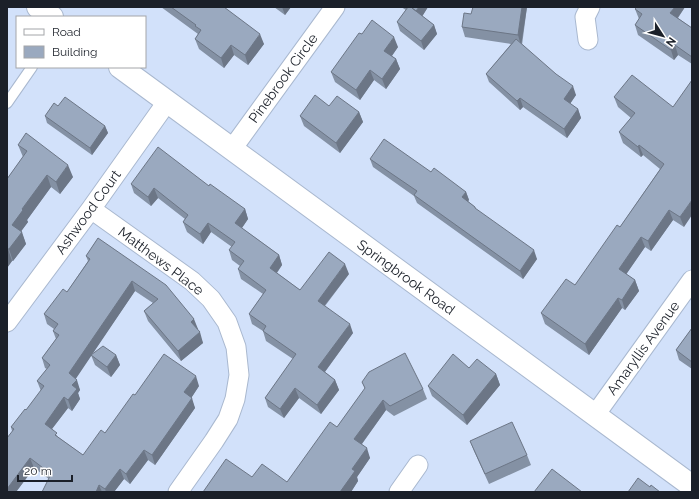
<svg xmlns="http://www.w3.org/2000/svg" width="699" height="499" font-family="Raleway,sans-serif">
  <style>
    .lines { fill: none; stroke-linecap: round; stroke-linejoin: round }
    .lane-casing { stroke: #a9b8cf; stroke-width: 12 }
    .street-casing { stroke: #a9b8cf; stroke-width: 21 }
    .secondary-casing { stroke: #a9b8cf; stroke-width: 24 }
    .lane { stroke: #fff; stroke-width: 10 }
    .street { stroke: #fff; stroke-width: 19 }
    .secondary { stroke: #fff; stroke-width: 22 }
    .wall { fill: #8491a4 }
    .shaded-wall { fill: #6c7686 }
    .building { fill: #9aa9bf; stroke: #6c7686 }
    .labels { text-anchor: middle; stroke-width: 3.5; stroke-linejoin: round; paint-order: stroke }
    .street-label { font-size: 14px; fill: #1b2029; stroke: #fff }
  </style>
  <rect width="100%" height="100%" fill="#d2e1fa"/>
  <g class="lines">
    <!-- lane casing -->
    <g class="lane-casing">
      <path id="lane" d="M7 103 32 67"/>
    </g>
    <!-- street casing -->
    <g class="street-casing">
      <path id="street" d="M588 40 585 17 590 7
        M232 149 335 7
        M91 209 192 281 211 299 227 322 236 347 239 375 235 399 228 419 214 441 178 492
        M7 322 91 209 167 102
        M595 415 692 280
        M399 492 418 465"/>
    </g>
    <!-- secondary casing -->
    <g class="secondary-casing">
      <path id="secondary" d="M38 7 52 17
        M120 67 692 486"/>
    </g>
    <!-- lane -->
    <use href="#lane" class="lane"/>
    <!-- street -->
    <use href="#street" class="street"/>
    <!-- secondary -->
    <use href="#secondary" class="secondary"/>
  </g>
  <!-- wall -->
  <path class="wall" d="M161 7H224L264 44 248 65 234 55 224 68 199 49 195 39 198 34Z
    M274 7H291L285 15Z
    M401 7H428L422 16 434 25 437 34 424 50 400 31 397 22 406 10Z
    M527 7 522 45 576 95 570 104 578 109 581 118 567 138 523 107 520 110 489 82 486 74 511 44 465 37 462 27 471 14Z
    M685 7 678 18 692 28V64L678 55 674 60 638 35 635 25 639 19 635 9Z
    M362 34 398 47 392 56 396 59 400 69 386 89 374 80 360 100 335 82 331 72Z
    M614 97 673 107 684 227 673 220 651 251 645 247 626 274 635 280 639 291 625 310 622 308 589 355 545 324 541 313 575 285 620 227 660 169 643 155 641 157 623 143 619 132 631 118 618 107Z
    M58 106 105 126 108 133 92 155 47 123 45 116Z
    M329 106 359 112 363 122 340 153 304 126 300 116Z
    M18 145 73 177 60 194 51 187 27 220 28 222 21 231 26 244 13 261H12L7 268V179L23 157Z
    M370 159 431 172 466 192 469 200 468 201 475 207 476 209 537 259 523 279 417 203 414 196 373 167Z
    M131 184 209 186 245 209 248 219 242 228 279 255 282 265 277 273 300 290 349 274 325 306 353 333 325 372 335 380 339 390 321 414 299 398 284 418 268 407 265 398 293 359 266 341 263 331 252 324 249 314 263 294 241 279 238 269 240 266 232 260 229 250 232 247 211 232 203 244 187 232 183 222 185 219 158 198 151 206 134 193Z
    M98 238 198 329 197 330 203 343 181 361 148 321 144 311 153 303 135 291 91 355H116L120 365 111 377 95 365 91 355 75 379 80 390 78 393 80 399 72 411 68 408 52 429 58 437 83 455 105 433 135 395 199 386 191 398 195 408 155 465 148 460 130 484 124 479 114 492H42L49 479 34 468 16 492H7L12 431 11 427 26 410 41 391 37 381 47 369 45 368 42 358 56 339 53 331 54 329 47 324 44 314 67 292 88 261 86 256Z
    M692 328V369L679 360 676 350Z
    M469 368 496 374 500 385 467 425 432 396 428 386Z
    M362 382 423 389 427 399 394 416 386 410 362 444 370 458 357 477 358 481 351 492H203L252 477 287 482 337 427 365 389Z
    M470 441 527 455 531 465 489 484 474 451Z"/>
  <!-- shaded-wall -->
  <path class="shaded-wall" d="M282 7H291L285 15Z
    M419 7H428L420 20 416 11Z
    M522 7H527L521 46 518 35Z
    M675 7H685L674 23 670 13Z
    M434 25 437 34 424 50 421 41Z
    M260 34 264 44 248 65 245 55Z
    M394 37 398 47 388 61 384 51Z
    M231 45 234 55 224 68 221 58Z
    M675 45 678 55 674 60 671 50Z
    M396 59 400 69 386 89 382 79Z
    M370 70 374 80 360 100 356 90Z
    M573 86 576 95 567 108 564 99Z
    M520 98 523 107 520 110 517 101Z
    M578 109 581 118 567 138 564 129Z
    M359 112 363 122 340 153 336 143Z
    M105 126 108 133 92 155 90 148Z
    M639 145 643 155 641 157 638 147Z
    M68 165 73 177 60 194 56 182Z
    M47 175 51 187 27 220 28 222 17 237 12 225 22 209Z
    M154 188 158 198 151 206 148 197Z
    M466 192 469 200 465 205 462 197Z
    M692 200V215L684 227 680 217Z
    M245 209 248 219 239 232 235 223Z
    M669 210 673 220 651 251 648 241Z
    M208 223 211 232 203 244 200 234Z
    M22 232 26 244 13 261 9 249Z
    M641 237 645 247 623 279 619 269Z
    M8 249 12 261 7 268V250Z
    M534 250 537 259 523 279 520 271Z
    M279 255 282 265 273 278 270 268Z
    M345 264 349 274 321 310 318 301Z
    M635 280 639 291 625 310 622 300Z
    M132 281 135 291 73 383 69 373Z
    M618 298 622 308 589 355 585 344Z
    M194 319 198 329 195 332 191 322Z
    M350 324 353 333 321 377 318 367Z
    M200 332 203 343 181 361 178 351Z
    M116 355 120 365 111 377 107 367Z
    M496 374 500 385 467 425 463 415Z
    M196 376 199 386 188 403 184 392Z
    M77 380 80 390 78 393 80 399 72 411 68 400 72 385Z
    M335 380 339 390 321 414 317 405Z
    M295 388 299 398 284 418 280 409Z
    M64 397 68 408 48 434 45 424Z
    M192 398 195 408 155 465 152 455Z
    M383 400 386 410 358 449 354 439Z
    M367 448 370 458 357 477 358 481 351 492H340L352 469Z
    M144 450 148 460 130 484 126 474Z
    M30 458 34 468 16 492H7V489Z
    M120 469 124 479 114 492H106L105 489Z
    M99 485 102 492H96Z"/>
  <!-- building -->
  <path class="building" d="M171 7H224L260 34 245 55 231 45 221 58 195 39 201 30 195 26 196 25Z
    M408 7H419L416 11 412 8 434 25 421 41 397 22Z
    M473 7H522L518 35 462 27 464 13 471 14Z
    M637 7H675L670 13 692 28V57L675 45 671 50 635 25 642 14 635 9Z
    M372 20 394 37 384 51 396 59 382 79 370 70 356 90 331 72 359 33 362 34Z
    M516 39 556 74 573 86 564 99 578 109 564 129 520 98 517 101 486 74Z
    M632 75 673 107 692 80V200L680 217 669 210 648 241 641 237 619 269 635 280 622 300 618 298 585 344 541 313 566 279 575 285 617 225 620 227 664 164 639 145 638 147 619 132 635 113 614 97Z
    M315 95 329 106 337 96 359 112 336 143 300 116Z
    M65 97 105 126 90 148 45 116 54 103 58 106Z
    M26 133 68 165 56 182 47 175 22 209 23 210 12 225 22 232 9 249H8L7 250V179L27 151 18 145Z
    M384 139 431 172 434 168 466 192 462 197 475 207V208L534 250 520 271 414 195 417 191 370 159Z
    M158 147 209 186 210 184 245 209 235 223 279 255 270 268 300 290 329 252 345 264 318 301 350 324 318 367 335 380 317 405 295 388 280 409 265 398 296 354 263 331 266 326 249 314 266 290 238 269 244 261 229 250 235 242 208 223 200 234 183 222 188 215 154 188 148 197 131 184Z
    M98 238 166 285 194 319 191 322 200 332 178 351 144 311 158 299 132 281 69 373 77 380 72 385 77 389 68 400 64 397 45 424 57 433 55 435 83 455 101 430 105 433 133 394 135 395 164 354 196 376 184 392 192 398 152 455 144 450 126 474 120 469 105 489 99 485 96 492H42L51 474 30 458 7 489V438L14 429 11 427 25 409 26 410 44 386 37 381 50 365 42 358 59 335 53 331 58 324 44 314 63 289 67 292 90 259 86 256Z
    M692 328V362L676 350Z
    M103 346 116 355 107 367 91 355Z
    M405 353 423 389 390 406 383 400 354 439 367 448 352 469 355 471 340 492H258L257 491 256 492H203L226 459 252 477 262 464 287 482 330 422 337 427 365 388 362 382 369 372Z
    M453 354 469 368 477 359 496 374 463 415 428 386Z
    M512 422 527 455 485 474 470 441Z
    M552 469 582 492H534Z
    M638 478 650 487 651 485 660 492H628Z"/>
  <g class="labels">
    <!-- street labels -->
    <g class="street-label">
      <text transform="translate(283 78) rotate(-54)" y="5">Pinebrook Circle</text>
      <text transform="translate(88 212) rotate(-54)" y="5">Ashwood Court</text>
      <text transform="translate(161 261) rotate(37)" y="5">Matthews Place</text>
      <text transform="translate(406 277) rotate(36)" y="5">Springbrook Road</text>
      <text transform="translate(643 348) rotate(-54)" y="5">Amaryllis Avenue</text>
    </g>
  </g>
  <!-- border -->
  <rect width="699" height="499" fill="none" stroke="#1b2029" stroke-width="16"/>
  <!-- legend -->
  <rect x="16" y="16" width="130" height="52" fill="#ffffff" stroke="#a4a6a9"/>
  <rect x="24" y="29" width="20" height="6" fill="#ffffff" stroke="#a4a6a9"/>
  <text x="52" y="36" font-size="12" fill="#1b2029">Road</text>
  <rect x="24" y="46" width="20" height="12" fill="#9aa9bf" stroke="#a4a6a9"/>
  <text x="52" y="56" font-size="12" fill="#1b2029">Building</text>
  <!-- north arrow -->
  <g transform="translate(663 36) rotate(126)" stroke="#ffffff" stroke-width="3" paint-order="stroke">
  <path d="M0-3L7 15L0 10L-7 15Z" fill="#1b2029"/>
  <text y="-6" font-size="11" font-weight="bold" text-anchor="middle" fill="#1b2029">N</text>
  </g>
  <!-- scale -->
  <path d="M18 475v6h54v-6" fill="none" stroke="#1b2029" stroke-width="2"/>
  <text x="24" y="475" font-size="12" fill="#1b2029" stroke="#ffffff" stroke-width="3" paint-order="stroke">20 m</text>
</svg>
